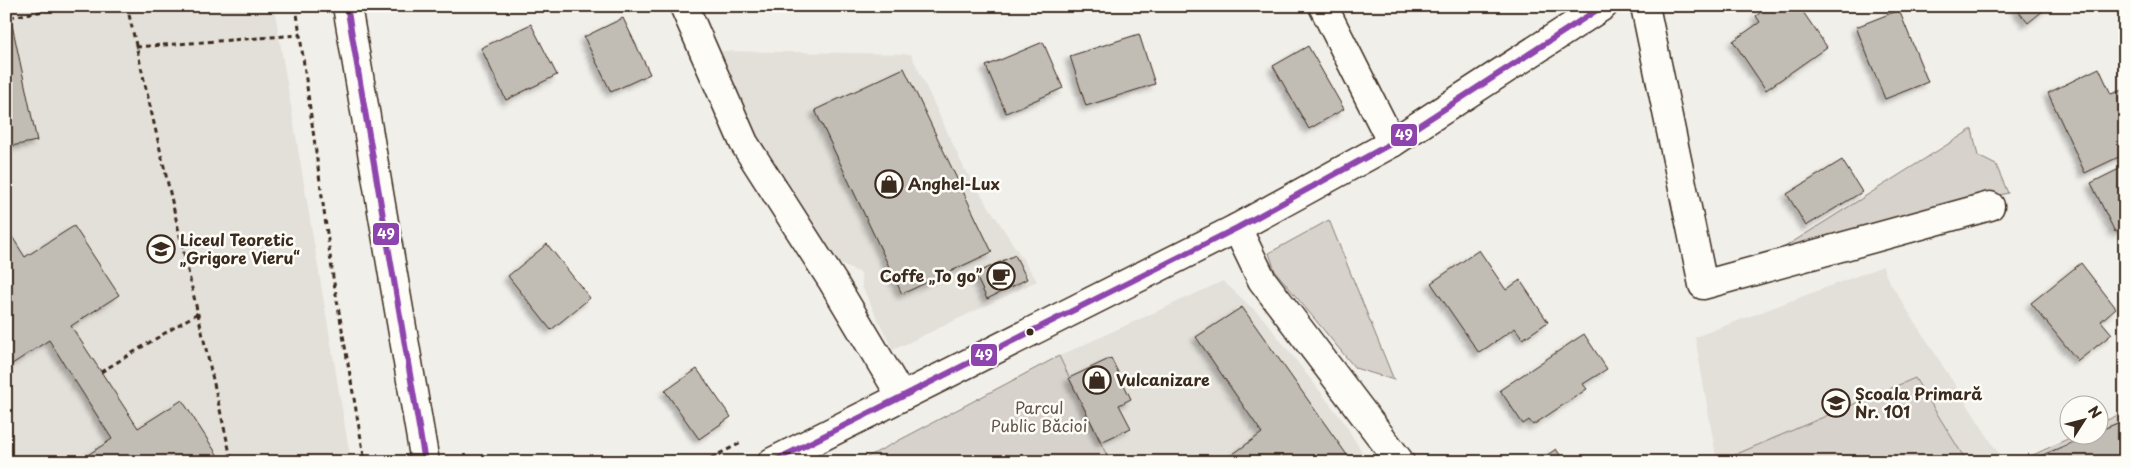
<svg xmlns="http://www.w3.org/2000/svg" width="2131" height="468" font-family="'Playpen Sans',sans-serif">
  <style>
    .built { fill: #e3e0da }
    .green { fill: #d7d2cc; stroke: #897e75 }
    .building { fill: #c1bcb4; stroke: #3b2a1e; filter: url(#shadow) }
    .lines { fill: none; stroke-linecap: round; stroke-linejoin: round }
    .minor-casing { stroke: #3b2a1e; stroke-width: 31 }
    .major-casing { stroke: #3b2a1e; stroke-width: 31 }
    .path { stroke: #3b2a1e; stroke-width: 3; stroke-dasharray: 5 4; stroke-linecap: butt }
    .minor { stroke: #fdfcf7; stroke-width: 28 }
    .major { stroke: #fdfcf7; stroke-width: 28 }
    .bus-1-casing { stroke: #fdfcf7; stroke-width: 10 }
    .bus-1 { stroke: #8e44ad; stroke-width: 6 }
    .bus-dot { fill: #3b2a1e; stroke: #fdfcf7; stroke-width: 2 }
    .labels { text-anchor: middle; stroke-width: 5; stroke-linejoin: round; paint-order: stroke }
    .poi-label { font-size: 16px; font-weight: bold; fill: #3b2a1e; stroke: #fdfcf7; text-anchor: start }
    .park-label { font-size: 16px; fill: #62544a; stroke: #fdfcf7 }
    .line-badge { stroke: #fdfcf7; stroke-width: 2 }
    .badge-label { font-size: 14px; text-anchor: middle; font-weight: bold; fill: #fff }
  </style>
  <defs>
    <filter id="shadow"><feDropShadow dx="-4.5" dy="4.5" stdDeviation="2.5" flood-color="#0004"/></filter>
  </defs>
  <rect width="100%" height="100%" fill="#f1efea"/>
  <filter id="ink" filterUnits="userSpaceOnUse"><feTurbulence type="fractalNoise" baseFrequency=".02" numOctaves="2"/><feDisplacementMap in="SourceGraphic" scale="10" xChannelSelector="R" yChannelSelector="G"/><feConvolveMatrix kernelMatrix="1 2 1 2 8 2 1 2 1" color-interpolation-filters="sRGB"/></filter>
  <g filter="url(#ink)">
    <!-- built -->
    <path class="built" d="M6 6H274L351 462H6Z
      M716 51 911 54 964 168 1037 281 893 350 862 287 861 273 835 262 762 150Z
      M1883 266 1887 278 2004 462H1717L1695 337Z
      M1223 281 1263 318 1344 422 1368 462H1110L1059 356Z"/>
    <!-- green -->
    <path class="green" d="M1972 129 1978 156 1996 165 2008 193 1780 250Z
      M1329 220 1394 380 1355 368 1275 271 1269 253Z
      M1059 356 1110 462H858Z
      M1915 378 1967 462H1718Z
      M2125 412V420L2099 431 2098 424Z
      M2074 436H2088L2026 462H2018Z"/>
    <!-- building -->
    <path class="building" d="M6 6H8L37 141 6 147Z
      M1769 6H1799L1827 47 1766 90 1733 41 1760 22 1756 16Z
      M2014 6H2049L2028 23Z
      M1899 10 1928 82 1885 99 1856 27Z
      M623 18 650 74 611 92 584 37Z
      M531 24 557 75 506 100 481 48Z
      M1139 34 1155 84 1086 106 1070 56Z
      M1043 42 1063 88 1006 113 986 66Z
      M1308 46 1344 109 1309 129 1273 66Z
      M904 68 992 252 902 294 815 110Z
      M2099 68 2111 94 2125 89V154L2085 173 2048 93Z
      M1842 160 1862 192 1806 226 1787 194Z
      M2125 166V227L2115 232 2091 183Z
      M74 226 119 295 71 326 138 428 182 400 222 462H77L112 439 49 340 6 368V227L25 257Z
      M547 244 590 298 551 330 508 276Z
      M1479 250 1506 290 1520 280 1548 322 1523 339 1515 328 1479 353 1431 283Z
      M1015 255 1027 279 987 299 975 274Z
      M2081 263 2116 308 2101 321 2112 334 2078 361 2031 303Z
      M1242 307 1352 462H1222L1262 433 1196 337Z
      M1584 334 1607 369 1583 384 1587 389 1533 425 1529 420 1523 424 1500 390Z
      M1111 358 1131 399 1119 405 1131 428 1101 442 1069 378Z
      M697 369 731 417 699 439 665 391Z
      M2125 420V462H2026L2088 436H2098V431Z
      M1556 449 1565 462H1537Z"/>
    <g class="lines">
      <!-- minor casing -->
      <g class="minor-casing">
        <path id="minor" d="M684 6 744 143 833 282 901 396
          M1323 6 1392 143
          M1645 6 1703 285 1990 206
          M1237 228 1262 280 1400 462"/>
      </g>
      <!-- major casing -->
      <g class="major-casing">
        <path id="major" d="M347 6 425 462
          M772 462 1237 228 1392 143 1603 6"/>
      </g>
      <!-- path -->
      <path class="path" d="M127 6 232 462
        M296 6 333 277 365 462
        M10 17 71 6
        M136 47 299 35
        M101 372 198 313
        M703 462 741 443"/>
      <!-- minor -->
      <use href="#minor" class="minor"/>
      <!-- major -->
      <use href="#major" class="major"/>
      <!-- bus-1 casing -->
      <g class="bus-1-casing">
        <path id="bus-1" d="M347 6 425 462
          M772 462 1237 228 1392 143 1603 6"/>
      </g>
      <!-- bus-1 -->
      <use href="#bus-1" class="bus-1"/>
    </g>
  </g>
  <!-- icons -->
  <defs>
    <g id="shop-ring" transform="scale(1.4375)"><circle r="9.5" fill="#fdfcf7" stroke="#3b2a1e" stroke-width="1.5"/><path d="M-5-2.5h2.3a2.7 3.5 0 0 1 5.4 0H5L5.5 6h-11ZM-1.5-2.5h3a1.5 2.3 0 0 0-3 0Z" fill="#3b2a1e"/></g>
    <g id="school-ring" transform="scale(1.4375)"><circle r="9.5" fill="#fdfcf7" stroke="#3b2a1e" stroke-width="1.5"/><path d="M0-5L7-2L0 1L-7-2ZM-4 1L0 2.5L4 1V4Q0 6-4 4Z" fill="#3b2a1e"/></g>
    <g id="cafe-ring" transform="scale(1.4375)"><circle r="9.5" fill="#fdfcf7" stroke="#3b2a1e" stroke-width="1.5"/><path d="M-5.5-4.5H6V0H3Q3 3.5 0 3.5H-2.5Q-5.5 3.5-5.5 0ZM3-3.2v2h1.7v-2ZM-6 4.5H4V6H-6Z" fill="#3b2a1e"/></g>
  </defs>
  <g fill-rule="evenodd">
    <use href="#shop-ring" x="889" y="184"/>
    <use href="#school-ring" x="161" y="249"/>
    <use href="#cafe-ring" x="1001" y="276"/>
    <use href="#shop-ring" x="1097" y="380"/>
    <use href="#school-ring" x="1836" y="403"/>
  </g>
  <!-- markers -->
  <circle class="bus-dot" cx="1030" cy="332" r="4.5"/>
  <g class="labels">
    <!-- poi labels -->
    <g class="poi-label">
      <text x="908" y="190">Anghel-Lux</text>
      <text x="180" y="246">Liceul Teoretic<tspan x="180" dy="18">„Grigore Vieru“</tspan></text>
      <text x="982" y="282" text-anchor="end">Coffe „To go”</text>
      <text x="1116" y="386">Vulcanizare</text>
      <text x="1855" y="400">Școala Primară<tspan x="1855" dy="18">Nr. 101</tspan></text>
    </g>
    <!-- park labels -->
    <g class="park-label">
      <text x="1039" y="414">Parcul<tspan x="1039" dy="18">Public Băcioi</tspan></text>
    </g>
  </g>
  <g class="line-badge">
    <rect x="1390" y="123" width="28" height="24" rx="5" fill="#8e44ad"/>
    <rect x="372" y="222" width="28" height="24" rx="5" fill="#8e44ad"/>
    <rect x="970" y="343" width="28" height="24" rx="5" fill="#8e44ad"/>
  </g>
  <g class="badge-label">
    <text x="1404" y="140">49</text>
    <text x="386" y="239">49</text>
    <text x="984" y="360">49</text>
  </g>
  <!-- margin -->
  <rect width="2131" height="468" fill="none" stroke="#fdfcf7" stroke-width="25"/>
  <rect x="12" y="12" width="2106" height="443" fill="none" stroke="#3b2a1e" stroke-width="2" filter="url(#ink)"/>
  <!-- north arrow -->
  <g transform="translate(2084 420) rotate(54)"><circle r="24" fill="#fdfcf7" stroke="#afa8a0"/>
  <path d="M0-4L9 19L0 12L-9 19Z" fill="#3b2a1e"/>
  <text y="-8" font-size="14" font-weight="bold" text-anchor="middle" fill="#3b2a1e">N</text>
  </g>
</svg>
